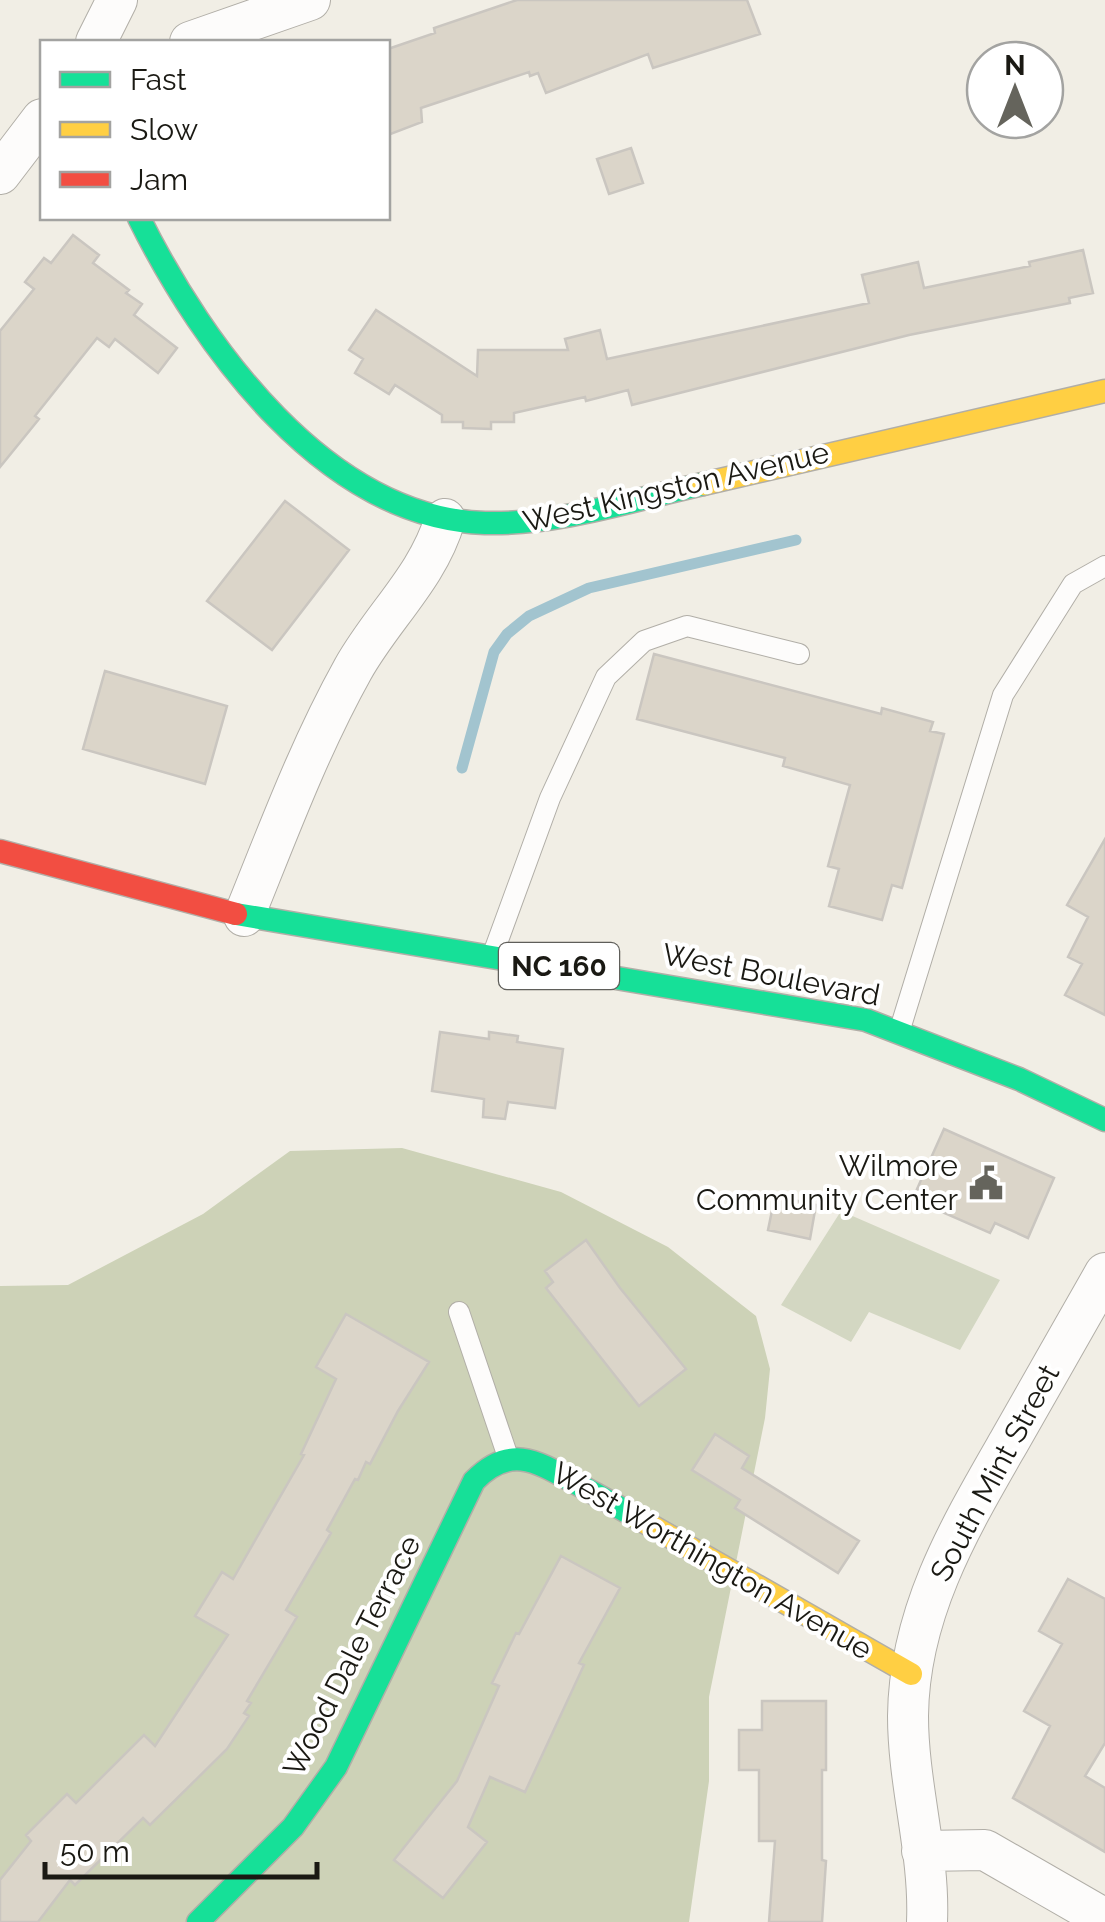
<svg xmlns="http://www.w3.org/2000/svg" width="1105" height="1922" font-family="Raleway,sans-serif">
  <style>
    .green { fill: #d3d7c2 }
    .forest { fill: #cdd2b7 }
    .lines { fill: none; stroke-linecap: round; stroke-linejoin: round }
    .stream { stroke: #a2c4cf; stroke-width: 11 }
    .building { fill: #dbd5c9; stroke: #cac6c0; stroke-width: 2.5 }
    .lane-casing { stroke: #b1aea7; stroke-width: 22 }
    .street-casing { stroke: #b1aea7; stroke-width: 42 }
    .fast-casing { stroke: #b1aea7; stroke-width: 25 }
    .slow-casing { stroke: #b1aea7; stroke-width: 25 }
    .jam-casing { stroke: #b1aea7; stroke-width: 25 }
    .lane { stroke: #fdfcfb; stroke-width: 20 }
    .street { stroke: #fdfcfb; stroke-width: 40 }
    .fast { stroke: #16e098; stroke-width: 22 }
    .slow { stroke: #ffcf43; stroke-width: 22 }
    .jam { stroke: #f24e42; stroke-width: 22 }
    .labels { text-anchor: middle; stroke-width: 8; stroke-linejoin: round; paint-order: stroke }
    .shield { fill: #fff; stroke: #5f5e5a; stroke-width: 2.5 }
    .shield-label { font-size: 28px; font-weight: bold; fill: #1a1913 }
    .street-label { font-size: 30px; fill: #1a1913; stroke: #fff }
    .poi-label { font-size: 30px; fill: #1a1913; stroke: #fff; text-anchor: end }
  </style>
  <rect width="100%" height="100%" fill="#f1eee5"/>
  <!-- green -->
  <path class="green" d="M841 1211 1000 1280 960 1350 869 1312 851 1342 781 1305Z"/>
  <!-- forest -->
  <path class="forest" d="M402 1148 561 1192 668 1247 756 1316 770 1369 765 1418 709 1697V1781L689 1922H0V1286L68 1285 203 1214 290 1151Z"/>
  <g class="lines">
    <!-- stream -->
    <path class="stream" d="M462 768 494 652 507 634 529 616 589 588 796 540"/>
  </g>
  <!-- building -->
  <path class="building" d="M517 0H747L760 34 653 68 648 54 546 93 538 73 530 76 529 72 421 108 422 122 388 135V49L435 33 434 28Z
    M631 148 643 183 609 194 597 159Z
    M73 235 99 255 93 263 129 290 126 293 142 304 134 315 177 348 158 373 115 339 109 347 97 338 35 416 39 419 0 467V331L34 289 25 282 44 258 51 263Z
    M1083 250 1093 293 1069 298 1070 303 909 335 632 405 628 390 586 401 585 397 514 413V422H491V429L463 428V422H442V415L395 385 389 394 355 373 363 359 349 350 376 310 477 376 478 350H568L565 339 600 330 607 359 869 303 862 275 918 262 924 288 1030 266 1029 262Z
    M285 501 349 550 272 650 207 601Z
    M654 654 881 714 882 708 933 722 930 731 944 734 902 888 892 885 882 920 829 906 839 869 828 866 850 785 783 766 785 758 637 719Z
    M105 671 227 706 205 784 83 749Z
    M1105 839V1015L1065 995 1082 964 1068 957 1088 917 1067 905Z
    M440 1032 489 1039V1032L518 1036 517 1042 563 1049 555 1108 508 1102 505 1119 483 1117 484 1099 432 1091Z
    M944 1129 1054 1178 1028 1238 995 1223 990 1233 935 1209 940 1199 917 1189Z
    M775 1196 816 1205 810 1239 768 1230Z
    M586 1240 620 1288 686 1369 639 1406 546 1288 553 1282 545 1271Z
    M346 1314 429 1362 398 1411 370 1464 366 1462 358 1480 355 1479 327 1530 331 1533 286 1610 297 1617 247 1701 251 1703 244 1713 249 1716 227 1749 150 1825 143 1818 75 1885 70 1880 38 1922H0V1880L31 1841 26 1835 67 1794 76 1803 144 1735 155 1746 228 1635 195 1616 222 1572 233 1579 304 1455 301 1454 336 1379 316 1367Z
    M715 1434 749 1456 742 1468 859 1541 838 1573 735 1508 740 1500 692 1470Z
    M561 1556 620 1588 579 1663 584 1665 525 1792 490 1777 468 1827 487 1842 443 1898 394 1860 457 1781 499 1686 492 1683 516 1633 519 1634Z
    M1068 1579 1105 1599V1743L1085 1776 1105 1788V1852L1013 1798 1050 1726 1024 1711 1062 1644 1039 1631Z
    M762 1701H826V1770H822V1860L826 1861 822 1922H769L775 1841H759V1770H739V1730H762Z"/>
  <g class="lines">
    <!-- lane casing -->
    <g class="lane-casing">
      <path id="lane" d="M493 954 550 798 606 677 644 641 687 626 799 654
        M900 1029 1003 695 1073 584 1105 566
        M459 1312 508 1457"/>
    </g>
    <!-- street casing -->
    <g class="street-casing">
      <path id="street" d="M96 42 117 0
        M190 42 310 0
        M0 174 42 119
        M244 916C278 832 309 748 353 669 382 617 428 577 445 519
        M922 1851 985 1850 1105 1919
        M927 1922C930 1854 908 1785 908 1716 909 1612 960 1527 1010 1440 1042 1384 1073 1329 1105 1273"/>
    </g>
    <!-- fast casing -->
    <g class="fast-casing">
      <path id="fast" d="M139 218C203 347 326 518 485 523 559 525 632 500 703 484
        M236 914 866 1020 1019 1079 1105 1120
        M198 1922 293 1827 336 1767 474 1481C509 1445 535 1460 572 1481 593 1493 614 1504 634 1516"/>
    </g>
    <!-- slow casing -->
    <g class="slow-casing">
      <path id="slow" d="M703 484 1105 391
        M634 1516 911 1674"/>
    </g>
    <!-- jam casing -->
    <g class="jam-casing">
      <path id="jam" d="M0 851 236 914"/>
    </g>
    <!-- lane -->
    <use href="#lane" class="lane"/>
    <!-- street -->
    <use href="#street" class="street"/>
    <!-- fast -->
    <use href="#fast" class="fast"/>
    <!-- slow -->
    <use href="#slow" class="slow"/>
    <!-- jam -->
    <use href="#jam" class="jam"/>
  </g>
  <!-- icons -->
  <defs>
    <g id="civic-bare" transform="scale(2.7)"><path d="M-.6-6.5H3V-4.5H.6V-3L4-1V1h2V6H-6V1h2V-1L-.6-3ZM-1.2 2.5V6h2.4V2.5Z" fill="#65645c" stroke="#fff" stroke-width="2.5" paint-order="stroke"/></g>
  </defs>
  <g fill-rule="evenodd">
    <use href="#civic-bare" x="986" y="1183"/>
  </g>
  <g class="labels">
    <!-- shield labels -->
    <rect class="shield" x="499" y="943" width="120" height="46" rx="8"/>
    <g class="shield-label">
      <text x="559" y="976">NC 160</text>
    </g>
    <!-- street labels -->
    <g class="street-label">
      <text transform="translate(676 487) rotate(-13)" y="10">West Kingston Avenue</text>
      <text transform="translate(771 975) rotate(11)" y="10">West Boulevard</text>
      <text transform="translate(995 1473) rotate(-62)" y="10">South Mint Street</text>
      <text transform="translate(712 1561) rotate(30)" y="10">West Worthington Avenue</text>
      <text transform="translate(352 1656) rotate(-63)" y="10">Wood Dale Terrace</text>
    </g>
    <!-- poi labels -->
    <g class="poi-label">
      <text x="958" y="1176">Wilmore<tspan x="958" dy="34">Community Center</tspan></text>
    </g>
  </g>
  <!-- legend -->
  <rect x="40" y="40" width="350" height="180" fill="#ffffff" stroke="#a3a3a1" stroke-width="2.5"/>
  <rect x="60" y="72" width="50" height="15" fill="#16e098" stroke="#a3a3a1" stroke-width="2.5"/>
  <text x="130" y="90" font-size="30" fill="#1a1913">Fast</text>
  <rect x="60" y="122" width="50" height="15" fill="#ffcf43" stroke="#a3a3a1" stroke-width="2.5"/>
  <text x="130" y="140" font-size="30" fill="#1a1913">Slow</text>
  <rect x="60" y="172" width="50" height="15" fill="#f24e42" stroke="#a3a3a1" stroke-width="2.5"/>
  <text x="130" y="190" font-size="30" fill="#1a1913">Jam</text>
  <!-- north arrow -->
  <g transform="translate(1015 90)"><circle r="48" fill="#ffffff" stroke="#a3a3a1" stroke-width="2.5"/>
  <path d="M0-8L18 38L0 25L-18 38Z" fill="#65645c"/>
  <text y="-15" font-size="28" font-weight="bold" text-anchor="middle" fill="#1a1913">N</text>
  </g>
  <!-- scale -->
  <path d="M45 1862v15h272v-15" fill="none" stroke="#1a1913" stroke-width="5"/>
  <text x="60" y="1862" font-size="30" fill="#1a1913" stroke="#ffffff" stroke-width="8" paint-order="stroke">50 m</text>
</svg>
